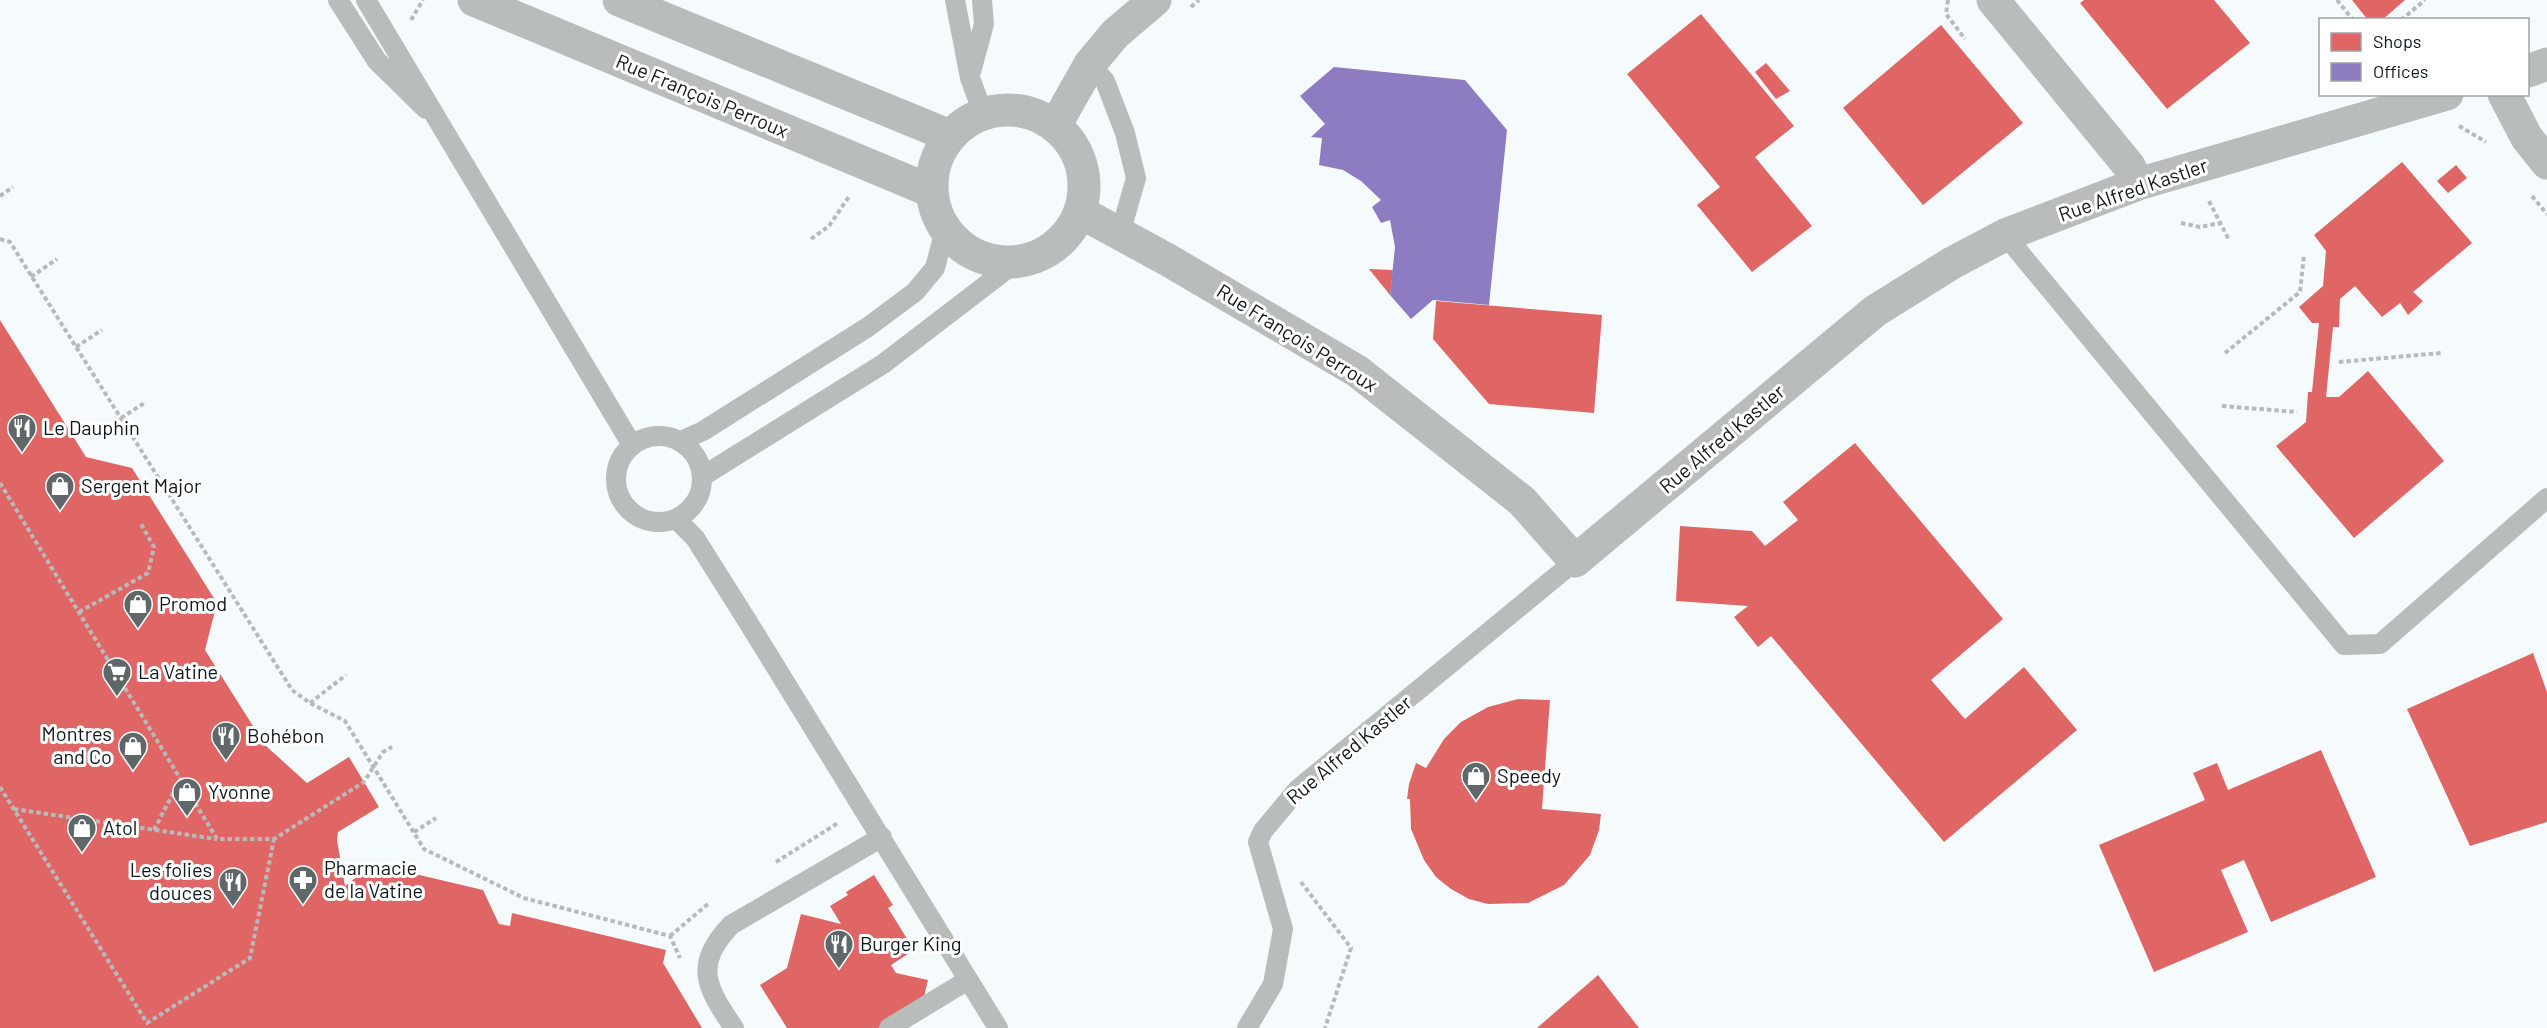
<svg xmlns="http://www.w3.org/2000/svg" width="2547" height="1028" font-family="Barlow,sans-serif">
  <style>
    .shops { fill: #e06666 }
    .offices { fill: #8e7cc3 }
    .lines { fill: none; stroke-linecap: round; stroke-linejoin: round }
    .path { stroke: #b7babb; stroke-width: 4; stroke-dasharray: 4.5 3; stroke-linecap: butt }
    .service { stroke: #b8bcbb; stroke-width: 20 }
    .minor { stroke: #b8bcbb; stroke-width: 33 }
    .labels { text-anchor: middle; stroke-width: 6; stroke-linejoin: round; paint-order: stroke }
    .street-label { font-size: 20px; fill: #0e171a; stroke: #fff }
    .poi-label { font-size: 20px; fill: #0e171a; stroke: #fff; text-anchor: start }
  </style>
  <rect width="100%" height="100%" fill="#f5fbfc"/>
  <!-- shops -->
  <path class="shops" d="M2084 0H2214L2250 43 2167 109 2080 3Z
    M2352 0H2405L2382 20H2368Z
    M1701 14 1794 126 1755 157 1812 226 1752 272 1697 205 1720 187 1627 74Z
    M1941 25 2023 123 1923 205 1843 108Z
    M1766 63 1790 91 1776 99 1755 72Z
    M2402 162 2472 243 2413 292 2423 301 2408 315 2400 303 2382 317 2355 286 2340 299 2339 327H2333L2326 397H2339L2368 371 2444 461 2354 538 2276 446 2306 422 2308 392H2312L2319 323H2312L2299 307 2323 286 2326 251 2314 235Z
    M2456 165 2467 178 2448 193 2437 181Z
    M1369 269 1393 270 1390 295Z
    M1436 301 1602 315 1594 413 1489 404 1433 339Z
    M0 320 86 457 132 468 217 603 205 650 265 745 307 783 349 757 379 807 338 832 337 840 345 886 373 864 483 890 499 924 510 926 512 913 666 950 663 963 702 1028H0Z
    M1855 443 2003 619 1931 680 1965 719 2024 667 2077 730 1944 842 1771 636 1758 647 1734 617 1748 606 1676 601 1680 526 1752 531 1765 546 1798 520 1783 502Z
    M2533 653 2547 692V822L2470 846 2407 709Z
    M1518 699 1550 700 1542 809 1601 814 1599 830 1590 855 1564 885 1528 903 1488 904 1469 899 1451 889 1436 877 1424 860 1411 829 1410 799H1407L1409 784 1416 763 1426 768 1444 739 1461 722 1488 707Z
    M2321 750 2376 877 2271 922 2244 860 2221 870 2248 932 2154 972 2099 845 2205 800 2193 773 2217 763 2228 790Z
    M874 875 893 905 888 908 914 950 891 965 896 973 928 980 919 1018 889 1028H787L760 985 787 968 801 914 841 924 830 906 848 895 846 892Z
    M1598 975 1639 1028H1537Z"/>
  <!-- offices -->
  <path class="offices" d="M1334 67 1465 80 1507 130 1489 305 1433 300 1411 319 1390 295 1395 247 1390 220 1381 223 1372 207 1381 200 1361 181 1343 170 1319 165 1322 138 1311 137 1325 124 1300 96Z"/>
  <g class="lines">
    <!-- path -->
    <path class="path" d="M1948 0 1946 14 1965 39
      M2337 0 2353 20
      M1191 7 1199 0
      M411 20 423 0
      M2401 20 2425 0
      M2459 126 2486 142
      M0 196 13 187
      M2532 196 2547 214
      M2209 201 2229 240
      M2181 223 2200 227 2220 223
      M0 239 10 242 292 690 310 703 345 721 424 849 524 898 670 936 680 958
      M811 239 829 226 850 195
      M31 277 57 259
      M76 347 102 330
      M2225 353 2300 292 2304 255
      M2339 362 2441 353
      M2222 406 2297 412
      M121 418 146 402
      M0 483 217 839H274L364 782 383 752 392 747
      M79 612 148 573 154 547 141 524
      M310 703 346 675
      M0 787 147 1023 250 958 274 839
      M14 809 216 839
      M154 830 180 780
      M414 832 436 818
      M776 862 838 823
      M1301 882 1351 948 1325 1028
      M670 936 708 904"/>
    <!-- service -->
    <path class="service" d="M338 0 377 61 426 109
      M366 0 632 445
      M955 0 970 78 983 113
      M1090 64 1105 81 1125 133 1136 178 1120 234
      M971 72 984 24 982 0
      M2005 235 2344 645 2380 644 2547 498
      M616 479a43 43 0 1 1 86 0a43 43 0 1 1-86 0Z
      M681 441 703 431 868 327 915 292 935 268 945 230
      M703 476 883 364 1015 263
      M676 519 695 538 748 622 998 1028
      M734 1028C706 987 693 965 731 925L882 837
      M889 1028 968 980
      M1247 1028 1273 984 1283 929 1258 842 1263 831 1298 789 1575 561"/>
    <!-- minor -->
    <path class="minor" d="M474 0 931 191
      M619 0 950 136
      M1993 0 2129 166 2138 184
      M2528 71 2547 64
      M2504 94 2527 138 2547 163
      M932 186a76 76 0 1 1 152 0a76 76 0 1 1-152 0Z
      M1055 126 1090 64 1115 34 1155 0
      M1080 212 1168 260 1357 371 1522 501 1575 561 1875 311 1952 263 2005 235 2138 184 2447 94"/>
  </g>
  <!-- icons -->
  <defs>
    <g id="restaurant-pin" transform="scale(1.5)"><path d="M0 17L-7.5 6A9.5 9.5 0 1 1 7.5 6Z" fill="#5f6769" stroke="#fff"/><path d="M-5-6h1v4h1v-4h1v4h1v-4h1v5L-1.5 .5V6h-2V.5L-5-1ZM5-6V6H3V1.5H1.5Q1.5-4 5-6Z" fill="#fff"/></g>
    <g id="shop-pin" transform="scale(1.5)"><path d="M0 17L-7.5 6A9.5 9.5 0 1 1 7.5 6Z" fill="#5f6769" stroke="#fff"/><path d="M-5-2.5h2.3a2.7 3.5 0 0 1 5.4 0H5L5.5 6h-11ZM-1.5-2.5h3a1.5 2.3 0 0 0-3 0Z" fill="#fff"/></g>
    <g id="supermarket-pin" transform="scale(1.5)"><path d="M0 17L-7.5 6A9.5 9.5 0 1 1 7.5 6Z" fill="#5f6769" stroke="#fff"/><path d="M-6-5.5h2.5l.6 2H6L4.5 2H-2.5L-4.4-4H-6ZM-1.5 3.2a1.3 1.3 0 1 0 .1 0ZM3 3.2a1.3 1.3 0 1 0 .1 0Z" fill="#fff"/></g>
    <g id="pharmacy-pin" transform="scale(1.5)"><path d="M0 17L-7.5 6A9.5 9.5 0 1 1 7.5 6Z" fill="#5f6769" stroke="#fff"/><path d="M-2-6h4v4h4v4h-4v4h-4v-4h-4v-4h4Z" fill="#fff"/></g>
  </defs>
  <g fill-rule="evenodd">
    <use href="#restaurant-pin" x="22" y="428"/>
    <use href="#shop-pin" x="60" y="486"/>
    <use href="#shop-pin" x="138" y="604"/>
    <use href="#supermarket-pin" x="117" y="672"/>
    <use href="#restaurant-pin" x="226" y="736"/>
    <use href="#shop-pin" x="133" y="746"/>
    <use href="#shop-pin" x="1476" y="776"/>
    <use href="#shop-pin" x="187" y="792"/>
    <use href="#shop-pin" x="82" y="828"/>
    <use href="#pharmacy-pin" x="303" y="880"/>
    <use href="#restaurant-pin" x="233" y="882"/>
    <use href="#restaurant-pin" x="839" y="944"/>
  </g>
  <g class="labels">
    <!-- street labels -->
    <g class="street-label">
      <text transform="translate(702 96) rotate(23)" y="7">Rue François Perroux</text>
      <text transform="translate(2133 190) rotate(-19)" y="7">Rue Alfred Kastler</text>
      <text transform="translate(1297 338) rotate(32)" y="7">Rue François Perroux</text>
      <text transform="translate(1722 439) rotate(-40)" y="7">Rue Alfred Kastler</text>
      <text transform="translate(1349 750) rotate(-40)" y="7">Rue Alfred Kastler</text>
    </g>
    <!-- poi labels -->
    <g class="poi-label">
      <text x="43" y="435">Le Dauphin</text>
      <text x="81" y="493">Sergent Major</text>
      <text x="159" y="611">Promod</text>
      <text x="138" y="679">La Vatine</text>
      <text x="112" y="741" text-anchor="end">Montres<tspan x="112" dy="23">and Co</tspan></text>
      <text x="247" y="743">Bohébon</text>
      <text x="1497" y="783">Speedy</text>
      <text x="208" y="799">Yvonne</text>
      <text x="103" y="835">Atol</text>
      <text x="324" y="875">Pharmacie<tspan x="324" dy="23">de la Vatine</tspan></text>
      <text x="212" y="877" text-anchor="end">Les folies<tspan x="212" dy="23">douces</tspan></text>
      <text x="860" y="951">Burger King</text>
    </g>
  </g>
  <!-- legend -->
  <rect x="2319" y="18" width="210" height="78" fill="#ffffff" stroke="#9fa2a3" stroke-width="1.5"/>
  <rect x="2331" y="33" width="30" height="18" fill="#e06666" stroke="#9fa2a3" stroke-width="1.5"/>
  <text x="2373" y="48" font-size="18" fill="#0e171a">Shops</text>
  <rect x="2331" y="63" width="30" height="18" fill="#8e7cc3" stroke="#9fa2a3" stroke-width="1.5"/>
  <text x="2373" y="78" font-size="18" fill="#0e171a">Offices</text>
</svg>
